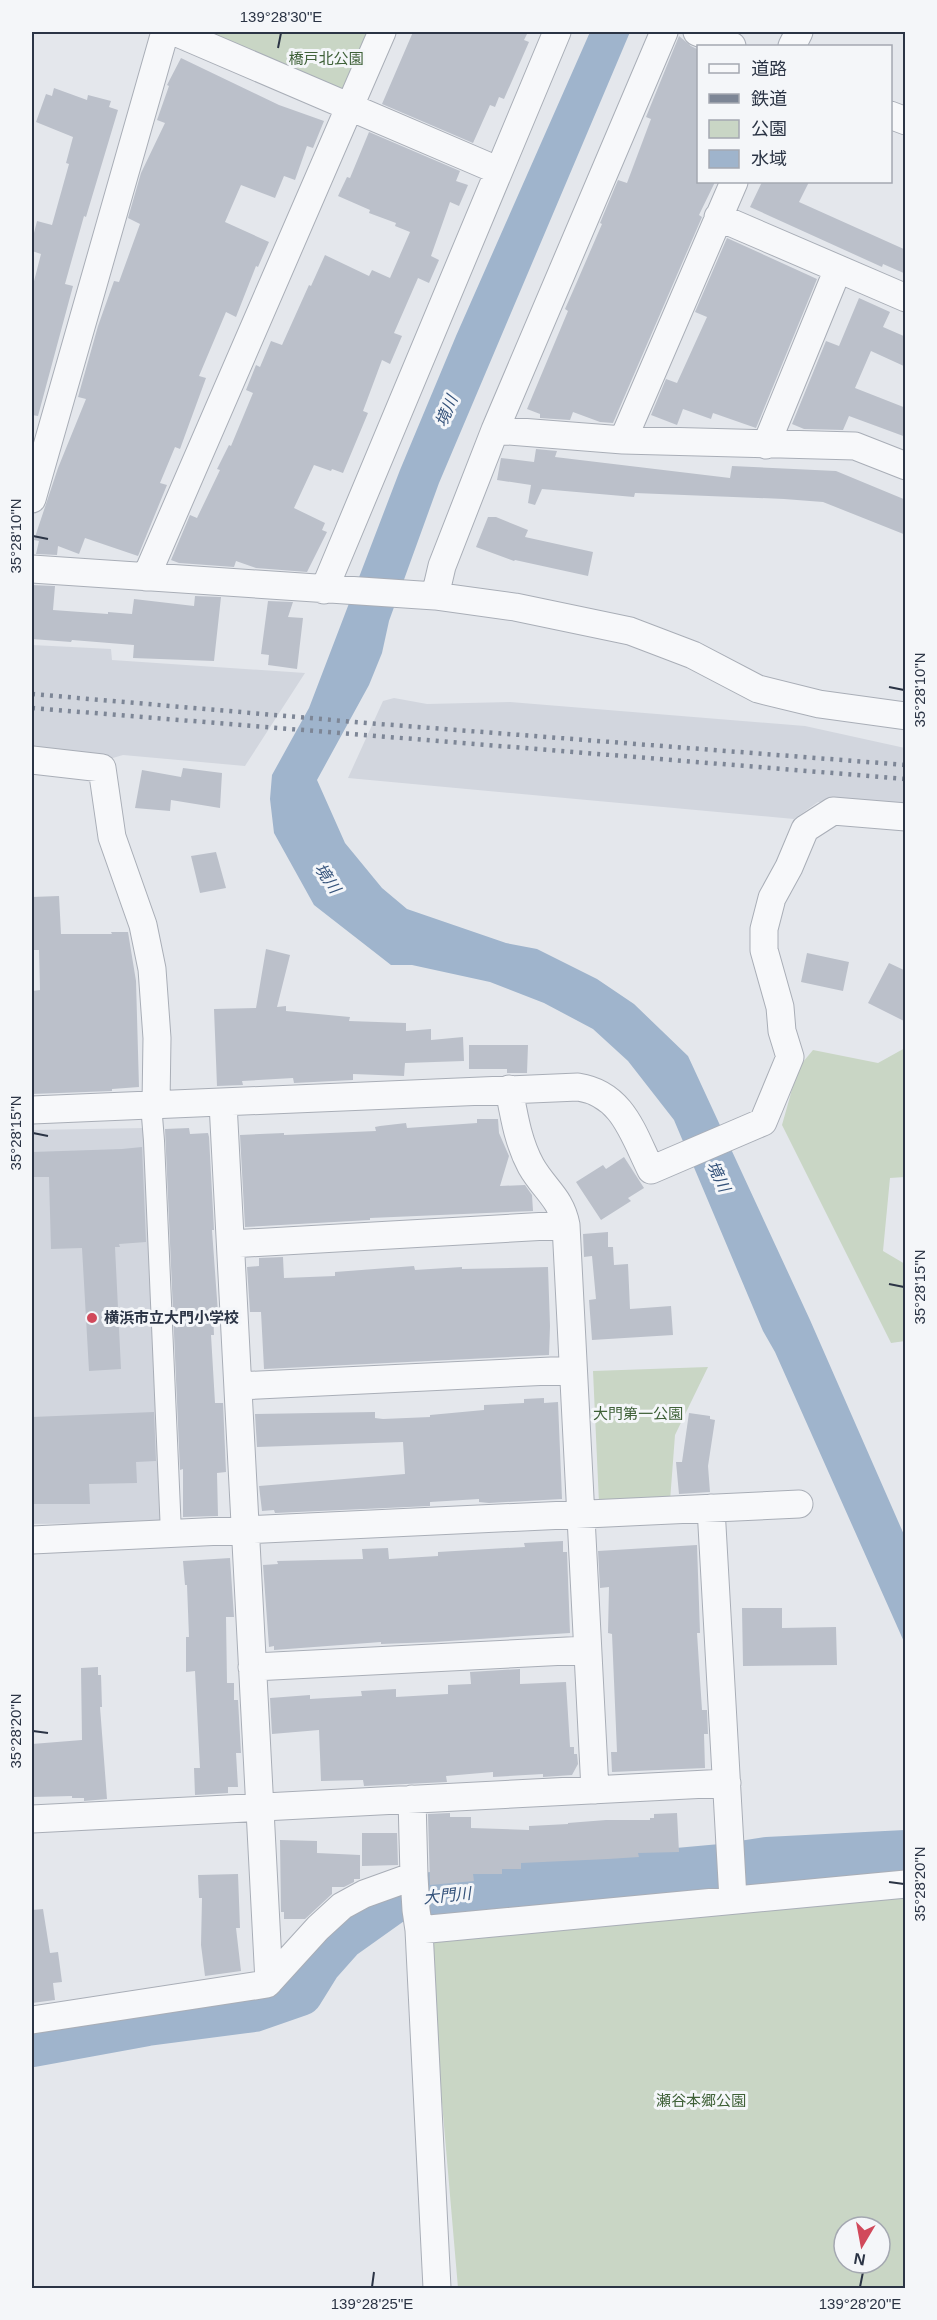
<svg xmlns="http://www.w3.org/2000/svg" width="937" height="2320" font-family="Arial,'Noto Sans JP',sans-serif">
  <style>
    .built { fill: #d2d6de }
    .green { fill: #c9d6c5; fill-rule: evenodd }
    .water { fill: #9fb4cc }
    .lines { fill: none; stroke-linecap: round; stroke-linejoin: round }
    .river { stroke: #9fb4cc; stroke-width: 46 }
    .building { fill: #bbc0ca }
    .pedestrian-casing { stroke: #a9aeb7; stroke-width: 22 }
    .minor-casing { stroke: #a9aeb7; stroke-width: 29 }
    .pedestrian { stroke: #f7f8fa; stroke-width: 20 }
    .minor { stroke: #f7f8fa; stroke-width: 27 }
    .rail { stroke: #7d8696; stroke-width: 4.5; stroke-dasharray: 3 6; stroke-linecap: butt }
    .ticks { fill: none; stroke: #2b3445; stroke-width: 2 }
    .poi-dot { fill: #d1495b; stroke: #f4f6f9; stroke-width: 2 }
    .labels { text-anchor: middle; stroke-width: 6; stroke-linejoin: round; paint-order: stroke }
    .park-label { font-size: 15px; fill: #3f6138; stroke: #f4f6f9 }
    .poi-label { font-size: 15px; font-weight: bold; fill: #2b3445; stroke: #f4f6f9; text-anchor: start }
    .water-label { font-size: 16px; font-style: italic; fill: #34527a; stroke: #f4f6f9 }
    .neatline { fill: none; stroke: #2b3445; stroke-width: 2 }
    .ticks-label { font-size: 15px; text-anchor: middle; fill: #2b3445 }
  </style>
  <rect width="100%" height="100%" fill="#e4e7ec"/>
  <!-- built -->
  <path class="built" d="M32 645 111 649 112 660 305 673 245 766 123 755 99 762 32 753Z
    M394 698 427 704 510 702 805 726 905 748V807L818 802 794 819 348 778 383 701Z
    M144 1128 148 1243 163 1522 32 1524V1130Z"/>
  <!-- green -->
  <path class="green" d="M197 32H372L341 97Z
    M905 1048V1177L890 1178 883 1251 905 1264V1341L891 1343 782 1125 798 1068 813 1050 878 1063Z
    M708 1367 675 1435 670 1501 599 1503 593 1371Z
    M905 1894V2288H458L428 1940ZM844 2227H880V2263H844Z"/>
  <!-- water -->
  <path class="water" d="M590 32H630L439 483 389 621 382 653 369 685 317 780 345 843 382 888 407 909 506 943 537 949 597 979 634 1004 688 1056 810 1320 905 1537V1644L775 1352 763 1331 674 1120 628 1061 593 1029 544 1003 490 982 412 965H391L314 905 274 833 270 799 272 775 309 708 400 470 456 336Z"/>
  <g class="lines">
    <!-- river -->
    <path class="river" d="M32 2044 147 2023 254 2009 300 1993 318 1964 342 1937 394 1900 469 1890 722 1867 767 1860 906 1853"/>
  </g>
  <!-- building -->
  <path class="building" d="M413 32H528L524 40 529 42 504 99 499 97 495 107 490 105 473 143 382 104Z
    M679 36 691 46 699 50V182H715L699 215 702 217 613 423 600 422 573 412 570 420 540 418V414L527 409 568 311 565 309 573 291 602 224 600 223 618 180 627 183 651 119 646 117Z
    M181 58 279 105 324 121 313 148 307 146 295 180 284 176 275 198 241 185 225 222 269 242 258 267 256 266 236 317 226 312 199 376 206 378 180 449 175 447 160 483 167 485 138 556 85 538 79 554 58 546 57 555 36 554 39 541 34 540 58 468 86 399 78 397 98 326 114 281 119 282 140 224 128 218 141 173 165 123 157 120 169 86 167 85Z
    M54 88 87 100 88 95 111 101 109 107 118 110 86 217 84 216 65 284 73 286 38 416 32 415V289L41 254 32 251V241L37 221 52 225 69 164 66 163 73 137 36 122 46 94 52 96Z
    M369 132 460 171 456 181 468 185 459 206 450 202 431 256 439 260 429 283 418 278 394 333 402 336 390 364 382 360 363 411 368 413 343 473 332 469 331 471 314 465 294 508 325 523 322 530 327 532 307 572 256 568 236 561 234 567 179 563 171 560 190 515 197 518 220 470 217 469 229 445 231 446 253 393 246 390 256 365 260 367 271 341 282 345 309 285 311 286 325 255 369 276 372 270 390 278 410 232 395 226 396 223 369 213 370 210 338 196 347 177 350 178Z
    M762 182H809L799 202 906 250V274L883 264 882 267 750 207Z
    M727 238 817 279 756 428 713 413 711 419 683 409 677 425 651 415 666 379 677 383 707 317 695 312Z
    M859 298 890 312 883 327 906 337V367L871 351 855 388 906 408V437L849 416 843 430 804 429 792 424 826 341 839 346Z
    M536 449 557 451 555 457 730 478 732 466 836 471 906 500V535L823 502 784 499 635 493 634 497 542 489 535 505 528 503 531 485 497 480 501 458 534 462Z
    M488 517H496L528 530 525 537 593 552 588 576 515 560 514 561 476 547Z
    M32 585 55 586 53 610 108 614V612L132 614 134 599 194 606 195 596 221 597 214 661 133 658 134 645 72 640 71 642 32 639Z
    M268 601 293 602 288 617 303 618 297 669 268 665 269 655 261 654Z
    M183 768 222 773 220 808 171 800 170 811 135 808 142 770 181 777Z
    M216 852 226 888 200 893 191 856Z
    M59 896 61 934H112L111 932H128L136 981 139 1087 112 1089V1091L32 1094V991L40 990 39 950H32V897Z
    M266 949 290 955 277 1007 286 1006V1011L350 1017 349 1021 406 1023V1031L431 1029V1040L463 1037 464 1061 405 1063 404 1076 353 1074V1080L294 1083 293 1078 242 1081 243 1085 217 1086 214 1009 256 1008Z
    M807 953 849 962 843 991 801 982Z
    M889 963 906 971V1022L868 1003Z
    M469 1045H528L527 1073H507V1069H469Z
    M477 1119H498L499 1133 509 1156 500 1186 525 1185 532 1195 533 1211 370 1218V1220L245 1227 240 1135 284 1133V1135L376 1131 375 1127 380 1126 406 1123 407 1128 477 1123Z
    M189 1128 190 1134 208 1133 209 1137 214 1230H212L218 1313H213L214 1335H211L215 1403H223L226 1472 217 1473 218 1516 183 1517V1469L180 1470 165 1129Z
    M142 1147 146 1242 119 1244 120 1247H115L121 1369 89 1371 82 1248 51 1249 49 1177H32V1152L122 1149Z
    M624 1157 644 1188 628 1198 631 1201 601 1220 576 1182 603 1165 606 1169Z
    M608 1232V1247H613L614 1265 628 1264 630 1309 671 1306 673 1335 592 1340 589 1300 596 1299 592 1256 584 1257 583 1234Z
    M283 1257 284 1278 335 1276V1272L414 1266 415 1270 462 1267V1269L548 1267 550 1326 549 1355 264 1369 261 1312H250L247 1267 259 1266V1258Z
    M544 1398V1403L558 1402 562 1499 489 1503 479 1502V1499L430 1502V1506L275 1513 274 1510 262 1511 259 1486 405 1474 403 1442 257 1447 255 1414 375 1412V1418L383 1419 430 1417V1415L484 1410V1405L524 1403V1399Z
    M154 1412 156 1461 136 1462 137 1483 89 1484 90 1504H32V1417Z
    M689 1413 710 1416V1419L715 1420 708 1466 710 1492 679 1494 676 1462H682Z
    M563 1541V1552H567L570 1633 434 1642 381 1644V1642L274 1650V1646L269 1647 263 1565 278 1564 277 1561 363 1559 362 1549 388 1548 389 1559 438 1556V1552L525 1547 524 1543Z
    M697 1545 700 1633H697L702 1710H707L708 1734H704L705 1768 612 1772 611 1752H617L612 1634 608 1633 609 1587 600 1588 598 1551Z
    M230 1558 234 1617H226L227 1683H234V1700H238L241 1753H236L238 1787H228V1793L195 1795 194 1768H200L195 1671 186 1672V1637H189L187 1585H185L183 1561Z
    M742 1608H782V1628L836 1627 837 1665 743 1666Z
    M98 1667V1675H101L102 1707H100L107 1799 84 1801V1798H72V1796L32 1797V1744L82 1740 81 1668Z
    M520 1669V1684L566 1682 570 1747H574V1754H577L578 1764 572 1775 543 1777V1774L493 1777V1772L446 1776 447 1782 364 1786 363 1780 321 1781 319 1730 272 1734 270 1698 310 1695V1699L362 1696 361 1691 396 1689V1697L448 1694V1685L471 1684 470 1672Z
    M450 1813V1817H471V1828L529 1830V1826L568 1824V1823L606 1820H650V1818H654V1814L677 1813 679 1852 638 1853 639 1857 608 1859 521 1863V1869H502V1874H473L474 1881 430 1885 428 1814Z
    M362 1833H397L398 1865 362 1866Z
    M280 1840 317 1841V1853L360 1855V1879H354V1882L344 1887H332V1894L305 1919H284V1912H281Z
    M238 1874 240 1928H236L241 1971 205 1976 201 1945 202 1898H199L198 1875Z
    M43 1909 50 1953 58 1952 62 1982 53 1983 55 2000 32 2003V1910Z"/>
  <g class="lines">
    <!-- pedestrian casing -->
    <g class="pedestrian-casing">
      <path id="pedestrian" d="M151 1104 154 1141 171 1533"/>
    </g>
    <!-- minor casing -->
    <g class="minor-casing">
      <path id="minor" d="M175 32 497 170
        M697 32 732 46
        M792 46 799 32
        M890 115 906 121
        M718 217 906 298
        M495 430 623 440 855 446 906 466
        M623 440 734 182
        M766 445 838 269
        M32 499 165 32
        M32 569 435 596 515 607 630 631 693 655 758 689 819 704 906 716
        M146 577 382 32
        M324 590 557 32
        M435 596 442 566 495 430 664 32
        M32 760 102 768 112 837 143 925 152 969 157 1038 156 1104
        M509 1089C514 1116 518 1142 531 1166 544 1189 561 1198 566 1225L595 1790
        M223 1103 269 1982
        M32 1110 578 1087C623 1094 633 1134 651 1170L763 1122 790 1057 782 1031 780 1007 764 950V929L772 898 789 867 805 829 833 811 906 817
        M231 1244 566 1225
        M238 1386 573 1370
        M711 1508 733 1899
        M32 1540 799 1504
        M252 1667 587 1650
        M32 1819 727 1783
        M414 1876 416 1910 419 1930 437 2288
        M419 1930 906 1884
        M32 2020 267 1984 318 1928 342 1906 364 1894 414 1876 412 1799"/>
    </g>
    <!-- pedestrian -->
    <use href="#pedestrian" class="pedestrian"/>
    <!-- minor -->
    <use href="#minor" class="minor"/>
    <!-- rail -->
    <path class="rail" d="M32 694 367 723 906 765
      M32 708 906 779"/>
  </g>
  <!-- ticks -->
  <path class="ticks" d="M278 48 281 33M33 536 48 539M889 687 904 690M33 1133 48 1136M889 1284 904 1287M33 1731 48 1733M889 1882 904 1884M372 2287 374 2272M860 2287 863 2272"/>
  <!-- markers -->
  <circle class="poi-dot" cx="92" cy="1318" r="6"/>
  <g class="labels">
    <!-- park labels -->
    <g class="park-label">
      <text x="326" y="64">橋戸北公園</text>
      <text x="638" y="1419">大門第一公園</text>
      <text x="701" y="2106">瀬谷本郷公園</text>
    </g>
    <!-- poi labels -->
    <g class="poi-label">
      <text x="104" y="1323">横浜市立大門小学校</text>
    </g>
    <!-- water labels -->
    <g class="water-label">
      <text transform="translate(446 411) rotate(-67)" y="6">境川</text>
      <text transform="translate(328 878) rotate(56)" y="6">境川</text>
      <text transform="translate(719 1176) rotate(64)" y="6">境川</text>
      <text transform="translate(447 1895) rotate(-6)" y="6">大門川</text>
    </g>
  </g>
  <!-- border -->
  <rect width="937" height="2320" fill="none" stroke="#f4f6f9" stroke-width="66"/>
  <!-- legend -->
  <rect x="697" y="45" width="195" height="138" fill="#f4f6f9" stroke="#a4a8b1" stroke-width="1.5"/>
  <rect x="709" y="64" width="30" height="9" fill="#f7f8fa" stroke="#a4a8b1" stroke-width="1.5"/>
  <text x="751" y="75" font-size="18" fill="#2b3445">道路</text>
  <rect x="709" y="94" width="30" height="9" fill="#7d8696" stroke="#a4a8b1" stroke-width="1.5"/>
  <text x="751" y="105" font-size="18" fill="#2b3445">鉄道</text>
  <rect x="709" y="120" width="30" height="18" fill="#c9d6c5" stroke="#a4a8b1" stroke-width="1.5"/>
  <text x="751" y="135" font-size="18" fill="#2b3445">公園</text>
  <rect x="709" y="150" width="30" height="18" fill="#9fb4cc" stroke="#a4a8b1" stroke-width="1.5"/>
  <text x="751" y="165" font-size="18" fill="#2b3445">水域</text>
  <!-- north arrow -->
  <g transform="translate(862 2245) rotate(190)"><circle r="28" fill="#f4f6f9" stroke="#a4a8b1" stroke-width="1.5"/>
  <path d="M0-4.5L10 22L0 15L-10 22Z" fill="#d1495b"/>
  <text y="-9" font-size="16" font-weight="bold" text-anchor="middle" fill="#2b3445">N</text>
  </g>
  <rect x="33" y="33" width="871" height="2254" class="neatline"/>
  <g class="ticks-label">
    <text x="281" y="22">139°28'30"E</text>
    <text transform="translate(16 536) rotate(-90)" y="5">35°28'10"N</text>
    <text transform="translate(920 690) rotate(-90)" y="5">35°28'10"N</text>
    <text transform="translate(16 1133) rotate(-90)" y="5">35°28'15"N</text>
    <text transform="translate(920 1287) rotate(-90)" y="5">35°28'15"N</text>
    <text transform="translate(16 1731) rotate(-90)" y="5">35°28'20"N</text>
    <text transform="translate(920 1884) rotate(-90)" y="5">35°28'20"N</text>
    <text x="372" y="2309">139°28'25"E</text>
    <text x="860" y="2309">139°28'20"E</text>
  </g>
</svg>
